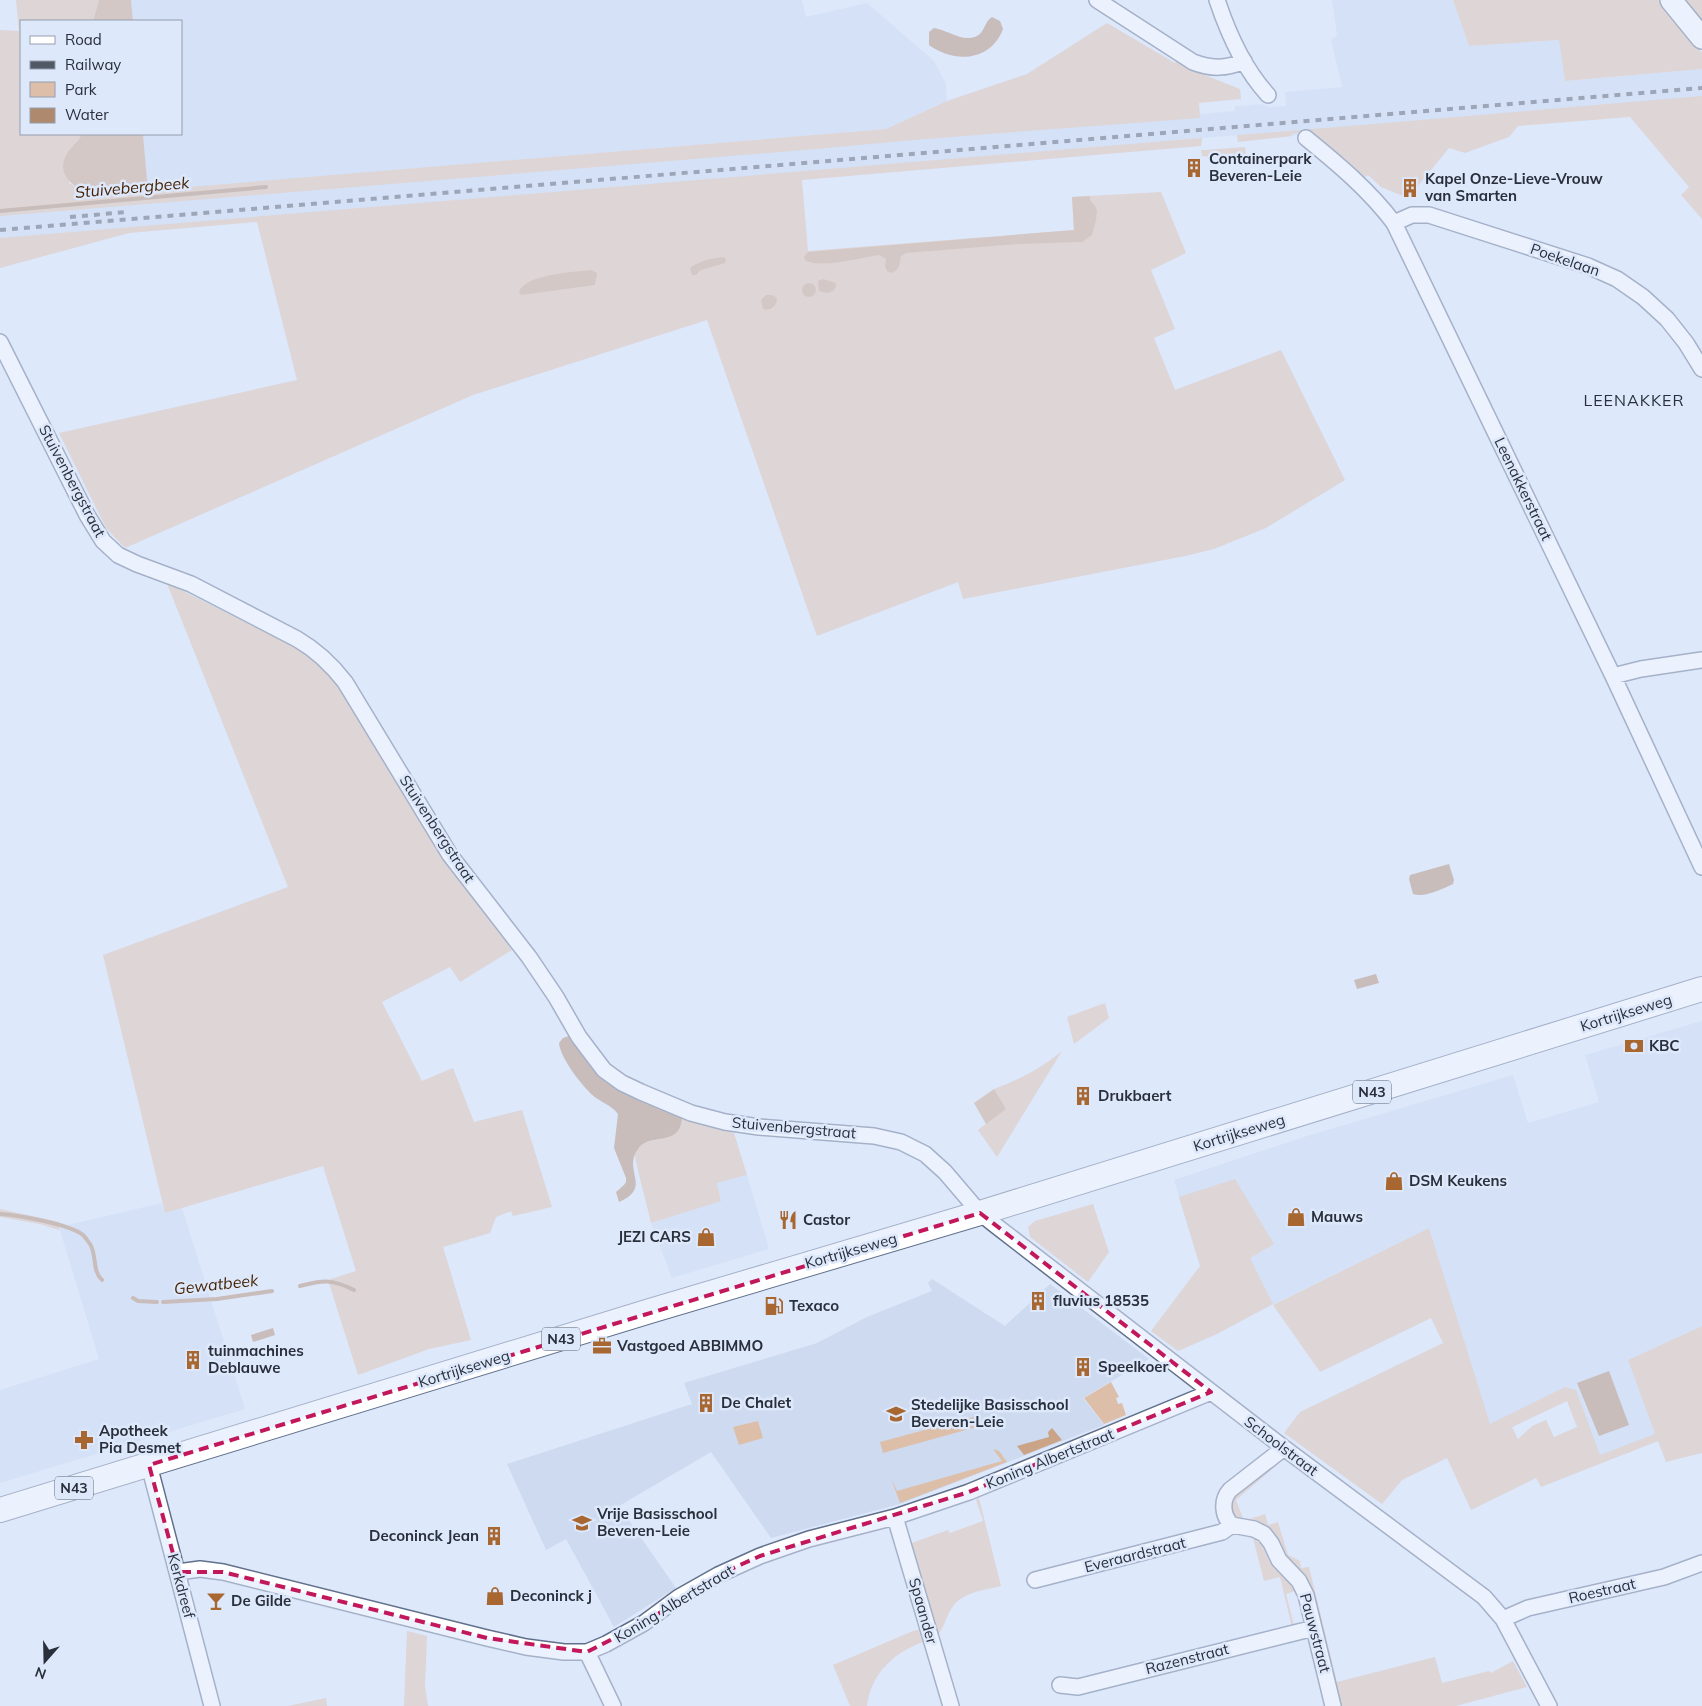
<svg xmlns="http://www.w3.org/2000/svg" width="1702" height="1706" font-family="Mulish,sans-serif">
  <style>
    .built { fill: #cddaf0 }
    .green { fill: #ddbfa9; fill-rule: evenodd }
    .forest { fill: #cba387 }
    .water { fill: #af896d }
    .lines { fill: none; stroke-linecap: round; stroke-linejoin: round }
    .stream { stroke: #af896d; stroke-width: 4 }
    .street-casing { stroke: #61708c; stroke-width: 18 }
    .secondary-casing { stroke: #61708c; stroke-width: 24 }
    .primary-casing { stroke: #61708c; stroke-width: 26 }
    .street { stroke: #fff; stroke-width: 15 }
    .secondary { stroke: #fff; stroke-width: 21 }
    .primary { stroke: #fff; stroke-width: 24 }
    .rail { stroke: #515866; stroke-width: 4; stroke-dasharray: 6 6; stroke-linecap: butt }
    .marked { fill: none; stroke: #c2185b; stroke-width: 4; stroke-dasharray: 10 6; stroke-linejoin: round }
    .labels { text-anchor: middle; stroke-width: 5; stroke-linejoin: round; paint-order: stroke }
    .shield { fill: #dde8fb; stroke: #5f6675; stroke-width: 1 }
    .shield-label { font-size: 14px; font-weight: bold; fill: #292f3b }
    .poi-label { font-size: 15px; font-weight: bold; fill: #292f3b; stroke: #dde8fb; text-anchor: start }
    .street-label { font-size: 15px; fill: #292f3b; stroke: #dde8fb }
    .water-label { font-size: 16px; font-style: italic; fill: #441f00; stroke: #dde8fb }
    .neighbourhood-label { font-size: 16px; letter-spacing: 1px; fill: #292f3b; stroke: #dde8fb }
  </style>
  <rect width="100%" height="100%" fill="#dde8fb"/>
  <!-- built -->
  <path class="built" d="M131 0H802L806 17 867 3 934 61 946 84 947 101 886 129 148 191 143 134H181V21H133Z
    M1332 0H1453L1469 46 1559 40 1566 81 1702 69V102L1238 140V135L1202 138V141L0 239V214L1199 110 1200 114 1235 111V106H1242L1261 104 1269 107 1286 106 1285 92 1342 87 1331 40 1337 35Z
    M1702 1021V1326L1628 1360 1658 1441 1593 1466 1567 1401 1493 1436 1429 1228 1231 1325 1200 1266 1174 1180 1307 1136 1513 1075 1528 1123 1599 1102 1585 1055Z
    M747 1175 769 1249 672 1278 651 1223 721 1200 717 1183Z
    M162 1203 165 1213 182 1208 245 1409 0 1483V1390L99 1359 59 1227Z
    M932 1279 1005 1326 1050 1284 1149 1359 1083 1398 1104 1425 900 1504 771 1538 711 1452 619 1506 676 1588 614 1627 566 1539 546 1550 507 1464 692 1404 684 1383 817 1343 867 1317 932 1291 928 1283Z"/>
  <!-- green -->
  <path class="green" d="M16 0H99L93 21H21V134H81L80 140 72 147 69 183 78 188 81 196 886 129 947 101 1027 74 1107 23 1175 63 1178 58 1207 76 1240 89 1241 99 1199 103 1200 118C1073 128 945 136 817 149L0 216V30L19 31Z
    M1453 0H1658L1702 53V69L1565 81 1559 40 1469 46Z
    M1684 0H1702V21Z
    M1702 96V219L1681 195 1689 187 1630 117 1518 126 1509 137 1465 153 1449 148 1408 198 1381 187 1368 175 1365 177 1344 158 1306 131 1291 134 1292 136 1238 142 1237 135C1391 123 1547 109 1702 96Z
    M1202 138 1201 146 802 180 808 251 1074 230 1072 197 1161 192 1186 253 1151 270 1175 329 1154 338 1175 390 1281 350 1345 480 1266 528 1214 549 1185 556 963 599 958 582 817 636 707 320 473 395 125 548 106 528 59 433 297 380 257 222 129 233 0 268V238Z
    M1245 147 1246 156 1228 159 1202 156 1201 150H1205Z
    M169 584 298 648 312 657 333 678 377 749 440 855 512 950 460 982 450 967 382 1002 422 1081 453 1068 474 1122 522 1110 552 1207 513 1216 511 1211 496 1217 490 1233 443 1247 471 1340 429 1349 358 1375 328 1280 356 1271 323 1166 165 1213 103 955 288 887 168 586Z
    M1105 1003 1109 1018 1074 1044 1067 1017Z
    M1062 1051 997 1157 978 1130 1005 1109 994 1089C1022 1078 1039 1070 1062 1051Z
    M682 1118 734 1133 747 1175 717 1183 721 1201 651 1223C647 1205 642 1188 638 1170 637 1165 635 1159 635 1155 637 1132 680 1149 682 1118Z
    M1235 1179 1274 1244 1250 1258 1273 1304 1217 1334 1178 1351 1151 1331 1200 1266 1179 1197Z
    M1093 1204 1109 1252 1088 1282 1030 1237 1028 1227 1035 1221Z
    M0 1209 59 1222V1230L40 1224 0 1217Z
    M1429 1228 1490 1424 1565 1387 1576 1390 1600 1455 1655 1434 1628 1360 1702 1326V1453L1666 1462 1658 1441 1541 1487 1536 1478 1471 1510 1447 1458 1402 1480 1382 1504 1284 1433 1300 1412 1443 1343 1431 1318 1320 1372 1273 1305ZM1567 1401 1577 1427 1554 1437 1546 1420 1532 1426 1518 1439 1512 1427Z
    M1111 1382 1119 1397 1116 1398 1118 1404 1122 1403 1126 1415 1104 1424 1084 1398Z
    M977 1416 980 1426 883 1453 880 1442Z
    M758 1421 763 1438 739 1445 733 1427Z
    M993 1449 999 1451 1007 1462 900 1503 891 1478 897 1491 1002 1461Z
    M1276 1462 1278 1464 1236 1500 1244 1521 1265 1514 1268 1525 1278 1522 1288 1555 1300 1561 1301 1568 1309 1567 1337 1682 1435 1657 1442 1683 1489 1671 1491 1673 1513 1661 1527 1687 1456 1706H1338L1290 1563 1233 1520 1229 1500Z
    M979 1498 1001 1586C982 1591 960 1592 950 1611 945 1620 944 1628 937 1636L909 1544 948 1530 950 1533 983 1521 976 1500Z
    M1253 1538C1264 1544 1265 1554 1271 1564 1278 1574 1289 1580 1295 1591L1286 1594 1294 1626 1292 1627 1280 1577 1264 1581Z
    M922 1629 926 1641C895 1651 871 1673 867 1706H850L833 1665 913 1631Z
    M407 1631 427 1636 425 1686 428 1706H404Z
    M326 1698 327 1706H288Z"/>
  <!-- forest -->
  <path class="forest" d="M99 0H131L133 21H93Z
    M81 134H143L148 191 80 196 78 188C61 178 58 162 72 147 76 142 80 141 81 134Z
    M1090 196V200L1095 206 1097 211 1096 220 1092 235 1082 242 1019 244 906 253 901 256C899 265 900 270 891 273L887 271 885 266 886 259 879 255C859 258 825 268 806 261L804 257 808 252 1074 230 1072 197Z
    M724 257 726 260 725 263 701 270 696 275H692L690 268C699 261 712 258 724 257Z
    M591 270 597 273 595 285 521 295 519 292C525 274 575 272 591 270Z
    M823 279 836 283C836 294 827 294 819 291L818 281Z
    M802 290a7 7 0 1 1 14 0a7 7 0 1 1-14 0Z
    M766 295H772L777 298C776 307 771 311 763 309L761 300Z
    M994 1089 1006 1109 986 1124 974 1103Z
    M1052 1428 1062 1440 1024 1455 1017 1446 1049 1437 1048 1432Z"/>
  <!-- water -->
  <path class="water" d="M992 17 1000 21 1003 29C991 61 955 64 929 45V32L934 28C948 30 963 43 977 36 985 32 984 22 992 17Z
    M1449 864 1454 880 1453 884C1442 889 1425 898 1413 894L1409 879 1410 875Z
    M1376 974 1379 983 1357 989 1354 980Z
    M569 1036 573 1039 588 1062 607 1081 682 1118C680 1148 649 1132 638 1149 622 1171 653 1187 619 1202L616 1192 624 1185 626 1182V1178L614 1148 618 1114C613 1107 604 1103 596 1098 584 1089 560 1058 559 1043L563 1038Z
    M273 1328 275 1335 253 1342 251 1335Z
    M1609 1371 1629 1425 1599 1436 1577 1383Z"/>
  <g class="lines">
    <!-- stream -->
    <path class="stream" d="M0 211 266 187
      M0 1214C18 1215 69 1224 83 1235 85 1237 88 1241 90 1244 97 1255 92 1271 102 1280
      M300 1286C324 1280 332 1279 354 1290
      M133 1298 138 1301 157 1302
      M163 1302 217 1299 272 1291"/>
    <!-- street casing -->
    <g class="street-casing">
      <path id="street" d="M1097 0 1193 62C1211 69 1226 69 1244 61
        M1217 0C1228 33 1244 69 1268 95
        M1306 138C1338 164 1369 190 1394 223L1613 676 1702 867
        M1394 223 1412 215H1429L1588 266 1617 279 1643 297 1667 319 1686 343 1702 369
        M0 342 87 515 103 541 118 555 137 564 191 584 297 639C316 650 331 664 345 682L450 855 529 957 556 997 579 1037 604 1070 622 1083 641 1092 691 1113 725 1122 759 1127 874 1136 901 1142 925 1154 945 1172 980 1213 995 1225 1284 1448 1484 1597 1503 1619 1549 1706
        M1613 676 1641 669 1702 660
        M1284 1448 1230 1490C1221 1500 1222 1516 1232 1525L1254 1529 1264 1534 1271 1543 1279 1560 1299 1581 1306 1595 1333 1706
        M149 1465 212 1706
        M895 1517 951 1706
        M178 1572 200 1569 223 1572 487 1638 526 1647 564 1652H587L606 1644 644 1623 679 1597 718 1575 760 1556 809 1539 895 1517 969 1492 1211 1392
        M1035 1580 1222 1532 1232 1525
        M1503 1619 1528 1608 1664 1577 1702 1563
        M587 1652 613 1706
        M1060 1685 1078 1687 1314 1628"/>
    </g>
    <!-- secondary casing -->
    <g class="secondary-casing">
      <path id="secondary" d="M1671 0 1702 38"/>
    </g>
    <!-- primary casing -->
    <g class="primary-casing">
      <path id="primary" d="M0 1510 650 1311 980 1213 1702 989"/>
    </g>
    <!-- street -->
    <use href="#street" class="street"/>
    <!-- secondary -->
    <use href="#secondary" class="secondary"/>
    <!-- primary -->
    <use href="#primary" class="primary"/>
    <!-- rail -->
    <path class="rail" d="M70 217 127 212
      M0 230 1702 88"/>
  </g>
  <!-- marked area -->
  <path d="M0 0H1702V1706H0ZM980 1213 1211 1392 969 1492 760 1556 718 1575 644 1623 587 1652 487 1638 223 1572H178L149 1465Z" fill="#dde8fb" fill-opacity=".55" fill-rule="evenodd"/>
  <path class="marked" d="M980 1213 1211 1392 969 1492 760 1556 718 1575 644 1623 587 1652 487 1638 223 1572H178L149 1465Z"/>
  <!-- icons -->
  <defs>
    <g id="building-bare" transform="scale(1.5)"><path d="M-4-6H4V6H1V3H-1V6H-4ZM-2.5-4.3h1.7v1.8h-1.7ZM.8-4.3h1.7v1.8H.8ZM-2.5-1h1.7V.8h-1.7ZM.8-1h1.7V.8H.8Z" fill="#a86731" stroke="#dde8fb" stroke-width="2.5" paint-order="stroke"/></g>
    <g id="bank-bare" transform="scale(1.5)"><path d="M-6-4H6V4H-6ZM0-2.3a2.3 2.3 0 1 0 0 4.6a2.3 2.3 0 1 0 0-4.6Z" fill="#a86731" stroke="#dde8fb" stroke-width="2.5" paint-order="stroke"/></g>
    <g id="shop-bare" transform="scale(1.5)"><path d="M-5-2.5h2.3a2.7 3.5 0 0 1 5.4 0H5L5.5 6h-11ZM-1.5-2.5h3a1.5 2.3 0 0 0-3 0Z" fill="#a86731" stroke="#dde8fb" stroke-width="2.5" paint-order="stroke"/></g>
    <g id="restaurant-bare" transform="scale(1.5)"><path d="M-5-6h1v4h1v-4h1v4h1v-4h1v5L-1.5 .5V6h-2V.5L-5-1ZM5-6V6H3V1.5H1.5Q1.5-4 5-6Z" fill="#a86731" stroke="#dde8fb" stroke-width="2.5" paint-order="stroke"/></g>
    <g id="fuel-bare" transform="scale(1.5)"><path d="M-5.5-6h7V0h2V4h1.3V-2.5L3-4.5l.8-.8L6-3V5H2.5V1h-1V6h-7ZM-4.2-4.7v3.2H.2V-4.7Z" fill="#a86731" stroke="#dde8fb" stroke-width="2.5" paint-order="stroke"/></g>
    <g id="office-bare" transform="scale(1.5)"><path d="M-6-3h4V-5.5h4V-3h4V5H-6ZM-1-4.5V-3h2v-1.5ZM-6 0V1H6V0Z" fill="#a86731" stroke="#dde8fb" stroke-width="2.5" paint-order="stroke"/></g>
    <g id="school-bare" transform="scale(1.5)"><path d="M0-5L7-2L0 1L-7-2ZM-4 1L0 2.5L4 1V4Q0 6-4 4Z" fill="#a86731" stroke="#dde8fb" stroke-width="2.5" paint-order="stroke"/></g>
    <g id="pharmacy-bare" transform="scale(1.5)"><path d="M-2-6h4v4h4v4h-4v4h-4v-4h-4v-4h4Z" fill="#a86731" stroke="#dde8fb" stroke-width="2.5" paint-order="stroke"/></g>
    <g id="bar-bare" transform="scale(1.5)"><path d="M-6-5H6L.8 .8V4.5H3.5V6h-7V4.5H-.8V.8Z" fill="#a86731" stroke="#dde8fb" stroke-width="2.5" paint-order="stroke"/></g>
  </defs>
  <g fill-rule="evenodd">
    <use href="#building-bare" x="1194" y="168"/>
    <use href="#building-bare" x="1410" y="188"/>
    <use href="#bank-bare" x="1634" y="1046"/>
    <use href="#building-bare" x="1083" y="1096"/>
    <use href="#shop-bare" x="1394" y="1181"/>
    <use href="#shop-bare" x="1296" y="1217"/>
    <use href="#restaurant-bare" x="788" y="1220"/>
    <use href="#shop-bare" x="706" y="1237"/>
    <use href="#building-bare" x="1038" y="1301"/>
    <use href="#fuel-bare" x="774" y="1306"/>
    <use href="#office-bare" x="602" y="1346"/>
    <use href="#building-bare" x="193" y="1360"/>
    <use href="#building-bare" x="1083" y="1367"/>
    <use href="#building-bare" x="706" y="1403"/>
    <use href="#school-bare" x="896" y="1414"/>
    <use href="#pharmacy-bare" x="84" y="1440"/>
    <use href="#school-bare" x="582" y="1523"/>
    <use href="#building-bare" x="494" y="1536"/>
    <use href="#shop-bare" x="495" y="1596"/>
    <use href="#bar-bare" x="216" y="1601"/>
  </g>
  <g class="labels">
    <!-- shield labels -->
    <g class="shield">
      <rect x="1353" y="1080.5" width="38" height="23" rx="4"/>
      <rect x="542" y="1327.5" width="38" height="23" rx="4"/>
      <rect x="55" y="1476.5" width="38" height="23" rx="4"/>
    </g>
    <g class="shield-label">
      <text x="1372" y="1097">N43</text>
      <text x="561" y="1344">N43</text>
      <text x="74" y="1493">N43</text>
    </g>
    <!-- poi labels -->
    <g class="poi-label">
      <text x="1209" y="164">Containerpark<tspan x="1209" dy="17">Beveren-Leie</tspan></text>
      <text x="1425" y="184">Kapel Onze-Lieve-Vrouw<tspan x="1425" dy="17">van Smarten</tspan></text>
      <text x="1649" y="1051">KBC</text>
      <text x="1098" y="1101">Drukbaert</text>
      <text x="1409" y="1186">DSM Keukens</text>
      <text x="1311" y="1222">Mauws</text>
      <text x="803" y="1225">Castor</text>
      <text x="691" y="1242" text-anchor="end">JEZI CARS</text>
      <text x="1053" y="1306">fluvius 18535</text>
      <text x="789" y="1311">Texaco</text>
      <text x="617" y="1351">Vastgoed ABBIMMO</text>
      <text x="208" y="1356">tuinmachines<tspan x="208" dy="17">Deblauwe</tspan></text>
      <text x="1098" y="1372">Speelkoer</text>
      <text x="721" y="1408">De Chalet</text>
      <text x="911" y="1410">Stedelijke Basisschool<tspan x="911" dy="17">Beveren-Leie</tspan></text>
      <text x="99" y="1436">Apotheek<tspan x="99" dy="17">Pia Desmet</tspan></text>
      <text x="597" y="1519">Vrije Basisschool<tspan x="597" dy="17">Beveren-Leie</tspan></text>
      <text x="479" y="1541" text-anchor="end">Deconinck Jean</text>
      <text x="510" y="1601">Deconinck j</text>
      <text x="231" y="1606">De Gilde</text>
    </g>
    <!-- street labels -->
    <g class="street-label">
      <text transform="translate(1565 260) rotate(19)" y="5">Poekelaan</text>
      <text transform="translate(72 481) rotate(62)" y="5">Stuivenbergstraat</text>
      <text transform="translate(1523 489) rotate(64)" y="5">Leenakkerstraat</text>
      <text transform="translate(437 829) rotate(57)" y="5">Stuivenbergstraat</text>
      <text transform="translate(1626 1013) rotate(-17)" y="5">Kortrijkseweg</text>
      <text transform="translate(794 1128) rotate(5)" y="5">Stuivenbergstraat</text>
      <text transform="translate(1239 1133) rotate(-17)" y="5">Kortrijkseweg</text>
      <text transform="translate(851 1251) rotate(-16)" y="5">Kortrijkseweg</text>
      <text transform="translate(464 1369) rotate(-17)" y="5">Kortrijkseweg</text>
      <text transform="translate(1281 1446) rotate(37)" y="5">Schoolstraat</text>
      <text transform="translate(1050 1459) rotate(-22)" y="5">Koning Albertstraat</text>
      <text transform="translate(1135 1555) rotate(-14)" y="5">Everaardstraat</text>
      <text transform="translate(181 1586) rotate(75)" y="5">Kerkdreef</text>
      <text transform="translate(1602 1591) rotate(-13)" y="5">Roestraat</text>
      <text transform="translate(674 1604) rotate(-31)" y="5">Koning Albertstraat</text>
      <text transform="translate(923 1611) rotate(74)" y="5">Spaander</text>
      <text transform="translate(1315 1633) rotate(75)" y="5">Pauwstraat</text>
      <text transform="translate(1187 1659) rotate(-14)" y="5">Razenstraat</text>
    </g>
    <!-- water labels -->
    <g class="water-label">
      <text transform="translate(132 187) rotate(-5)" y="6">Stuivebergbeek</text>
      <text transform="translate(216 1284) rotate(-6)" y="6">Gewatbeek</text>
    </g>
    <!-- neighbourhood labels -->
    <g class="neighbourhood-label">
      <text x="1634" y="406">LEENAKKER</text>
    </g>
  </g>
  <!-- legend -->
  <rect x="20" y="20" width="162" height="115" fill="#dde8fb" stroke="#959eae"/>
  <rect x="30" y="36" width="25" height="8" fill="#ffffff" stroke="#959eae"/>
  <text x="65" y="45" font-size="15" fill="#292f3b">Road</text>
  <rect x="30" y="61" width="25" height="8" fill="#515866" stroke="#959eae"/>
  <text x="65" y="70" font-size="15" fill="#292f3b">Railway</text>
  <rect x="30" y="82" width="25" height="15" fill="#ddbfa9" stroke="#959eae"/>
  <text x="65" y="95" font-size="15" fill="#292f3b">Park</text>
  <rect x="30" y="108" width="25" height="15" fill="#af896d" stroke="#959eae"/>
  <text x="65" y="120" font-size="15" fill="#292f3b">Water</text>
  <!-- north arrow -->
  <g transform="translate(45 1661) rotate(200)" stroke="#dde8fb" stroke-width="4" paint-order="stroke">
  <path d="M0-4L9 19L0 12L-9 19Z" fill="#292f3b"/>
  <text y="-8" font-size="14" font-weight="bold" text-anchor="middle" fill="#292f3b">N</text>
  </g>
</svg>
